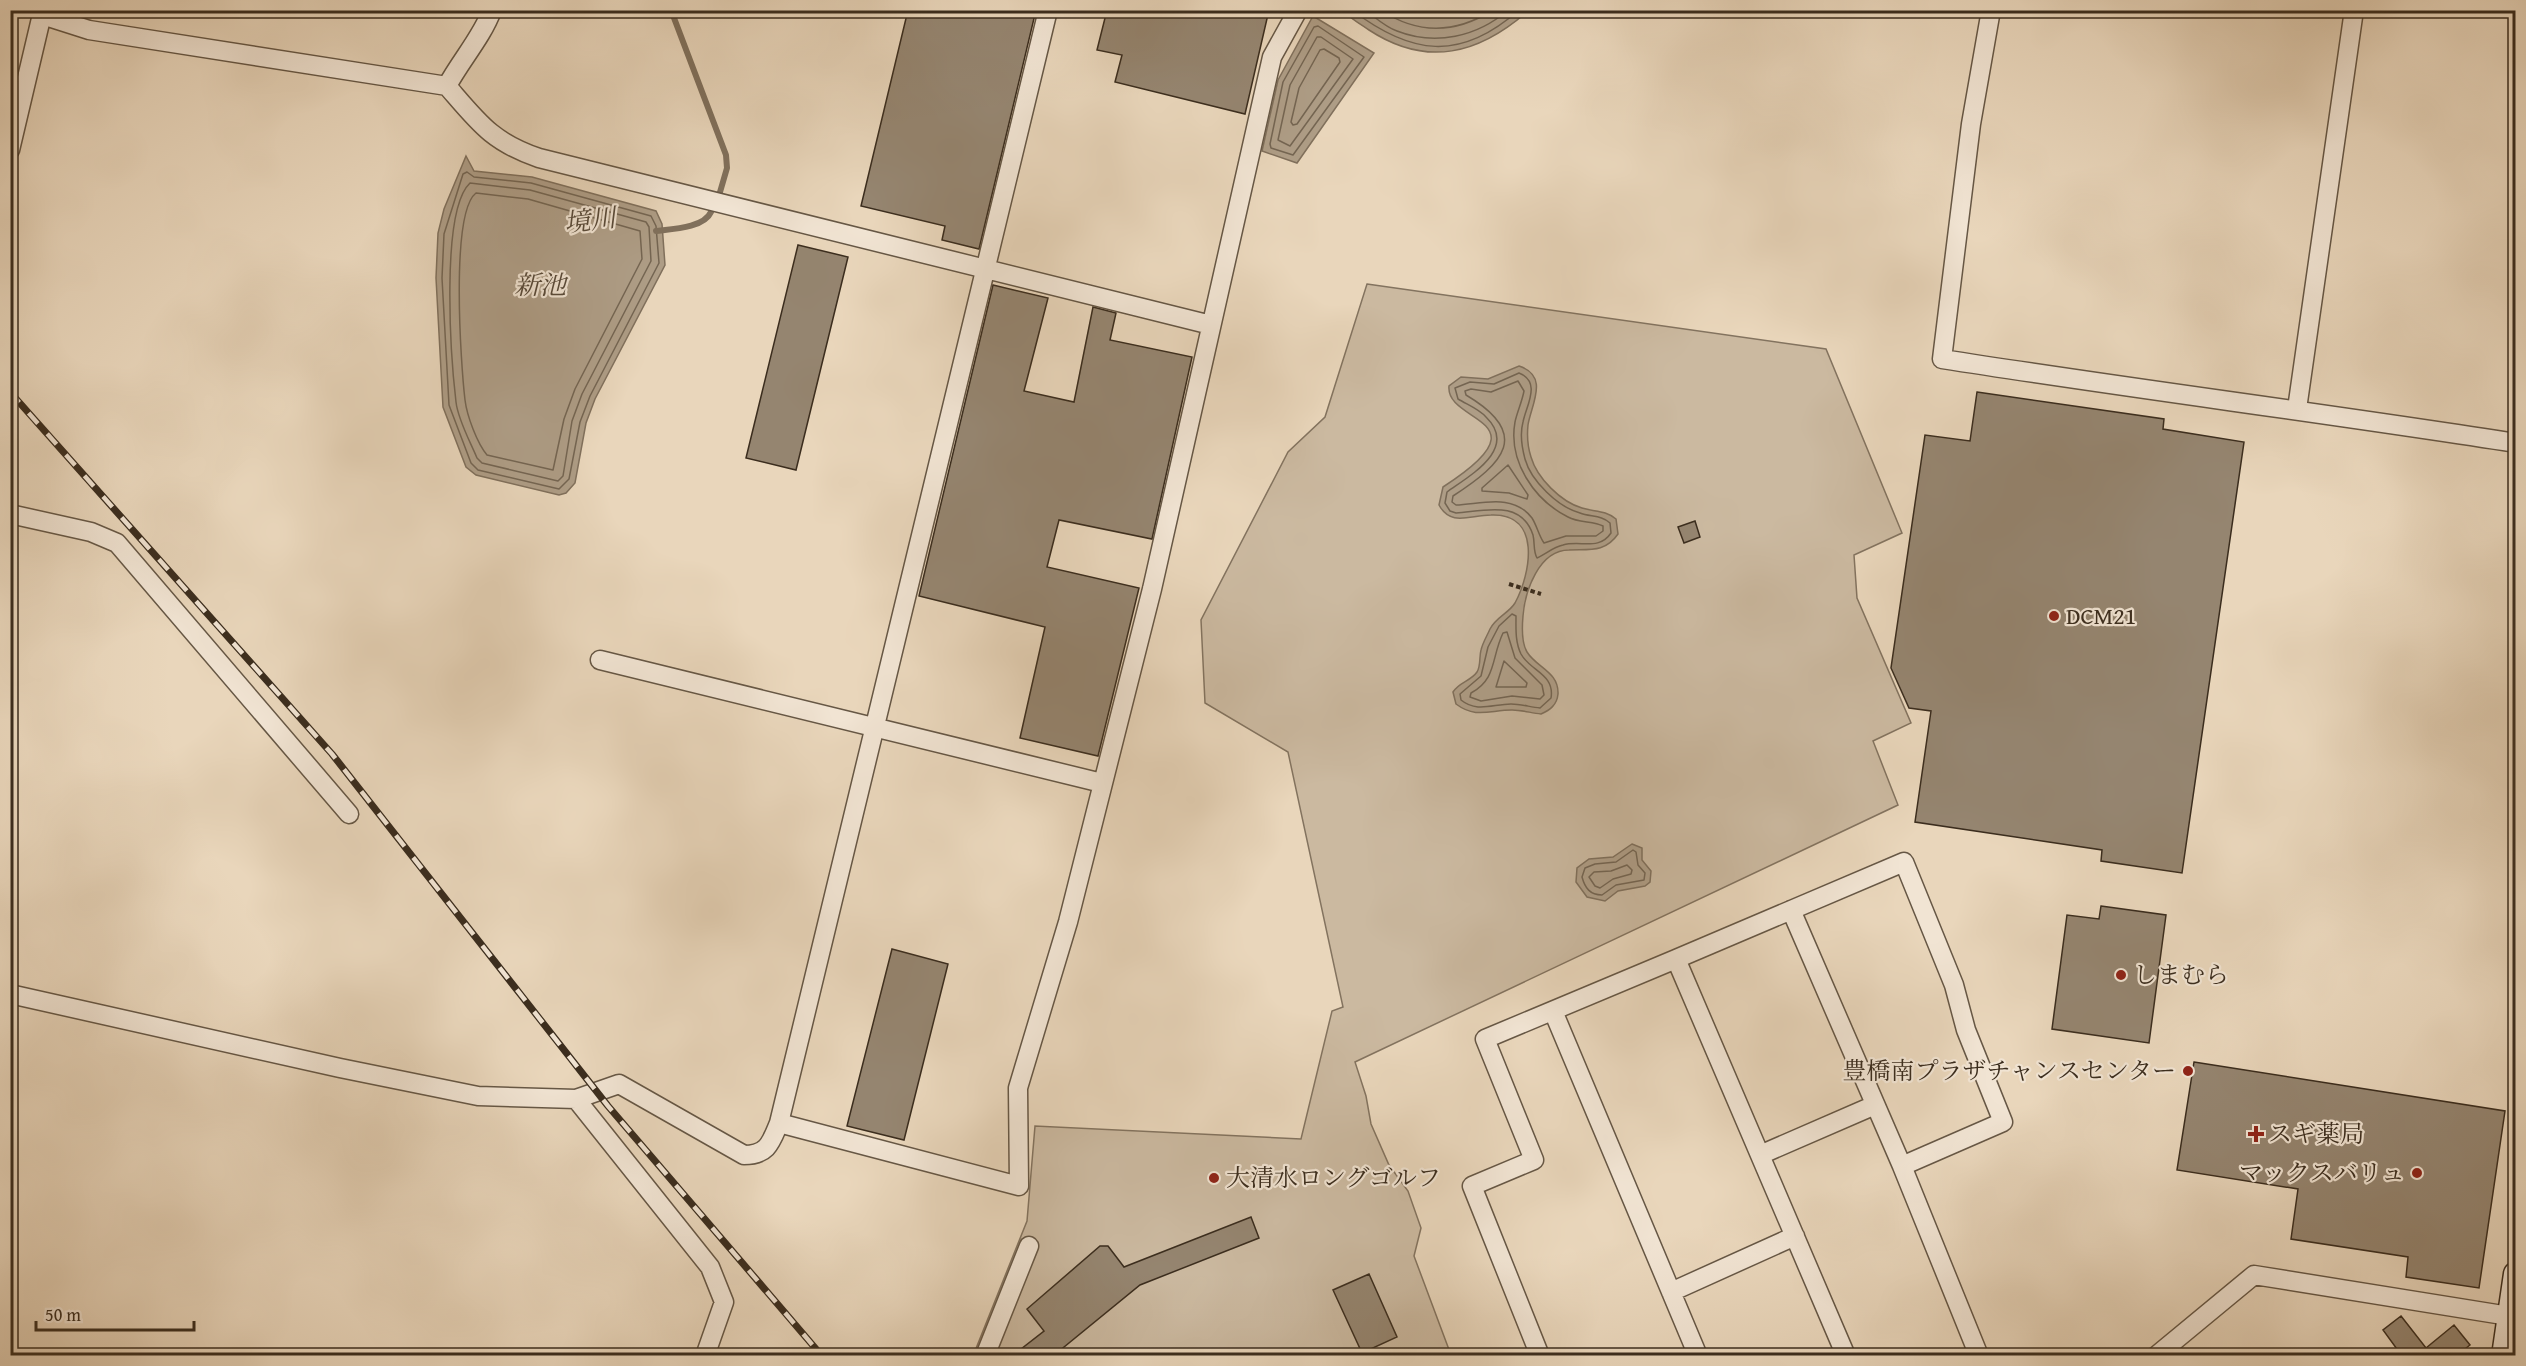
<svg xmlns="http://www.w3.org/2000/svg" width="2526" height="1366" font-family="'Gentium Book Plus','Noto Serif JP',serif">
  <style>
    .green { fill: #cbb9a0; stroke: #83735f; stroke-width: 1.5 }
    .water { fill: #ae9d86; stroke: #80705c; stroke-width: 1.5 }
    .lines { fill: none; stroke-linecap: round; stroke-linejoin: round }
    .shore { stroke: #746552; stroke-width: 1.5 }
    .stream { stroke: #80705c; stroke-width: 6 }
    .building { fill: #958570; stroke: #3b2d1e; stroke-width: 1.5 }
    .street-casing { stroke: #665745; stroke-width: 21 }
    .secondary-casing { stroke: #3b2d1e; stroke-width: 27 }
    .path { stroke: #3b2d1e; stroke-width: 4; stroke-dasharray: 4.5 3; stroke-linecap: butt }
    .street { stroke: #f1e4d3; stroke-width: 18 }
    .secondary { stroke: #f1e4d3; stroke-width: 24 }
    .rail-casing { stroke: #3b2d1e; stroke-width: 7 }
    .rail { stroke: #f1e4d3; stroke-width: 4.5; stroke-dasharray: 14; stroke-linecap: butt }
    .poi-dot { fill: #8f2418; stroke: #f1e4d3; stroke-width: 2 }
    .labels { text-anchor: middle; stroke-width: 4.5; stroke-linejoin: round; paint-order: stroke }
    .poi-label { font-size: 24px; fill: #3b2d1e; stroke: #f1e4d3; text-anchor: start }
    .water-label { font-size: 26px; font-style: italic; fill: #584938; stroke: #f1e4d3 }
  </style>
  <rect width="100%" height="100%" fill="#e9d6bb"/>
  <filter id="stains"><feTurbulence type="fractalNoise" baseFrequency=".00333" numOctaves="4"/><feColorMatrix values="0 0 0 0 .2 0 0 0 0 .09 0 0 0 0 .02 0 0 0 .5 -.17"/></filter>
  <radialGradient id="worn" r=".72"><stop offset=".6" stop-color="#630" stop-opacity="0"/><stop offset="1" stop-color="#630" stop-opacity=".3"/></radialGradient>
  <!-- green -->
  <path class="green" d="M1367 284 1826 349 1902 533 1854 555 1857 598 1911 723 1873 741 1898 805 1355 1062 1366 1096 1371 1124 1389 1165 1408 1191 1421 1228 1414 1256 1451 1355 973 1356 1027 1221 1035 1126 1301 1139 1332 1011 1343 1007 1288 752 1205 703 1201 620 1288 452 1325 417Z"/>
  <!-- water -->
  <path class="water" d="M1343 11V10L1528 11C1479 54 1427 68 1369 30 1360 24 1350 18 1343 11Z
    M1313 16 1374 53 1297 163 1262 151 1278 80Z
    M466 156 474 171 532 177 656 211 662 224 665 265 595 399 586 423 575 483 566 493 559 495 476 475 466 467 443 407 436 278 438 233 444 209Z
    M1519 366C1550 376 1531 405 1528 425 1527 435 1528 448 1531 457 1537 478 1561 502 1582 508 1595 512 1605 510 1616 519L1618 534C1605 553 1589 549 1569 550 1539 550 1525 591 1523 616 1522 627 1521 642 1527 652 1537 668 1559 672 1558 694 1557 705 1550 710 1541 714 1531 713 1522 710 1512 710 1490 710 1476 719 1456 704L1453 692C1459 682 1471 681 1477 672 1481 666 1479 657 1481 650 1483 642 1487 636 1490 629 1496 617 1509 613 1515 603 1531 573 1542 513 1491 515 1470 515 1451 527 1439 505L1443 487C1550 418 1445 424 1449 386L1461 377 1488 379Z
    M1632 844 1642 848V860L1651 871 1650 882 1645 886 1618 891 1605 901 1587 897 1576 882 1577 868 1589 859 1613 857Z"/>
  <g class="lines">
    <!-- shore -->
    <path class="shore" d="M1352 10C1411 55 1460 62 1519 10
      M1365 10C1375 17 1385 27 1397 31 1435 46 1477 37 1508 10
      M1381 10C1418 35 1455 34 1493 10
      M1318 26 1364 57 1293 155 1271 148 1270 144 1283 82 1314 27Z
      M1317 37H1321L1353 59 1290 146 1278 140 1290 85Z
      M1324 49 1339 58 1340 62 1297 124 1293 125 1291 122 1299 88 1320 50Z
      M467 172 474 177 531 183 651 216 656 226 659 263 590 396 580 422 569 479 559 489 478 470 471 463 449 405 442 278 444 234 463 174Z
      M470 183 530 190 646 222 649 227 651 261 582 394 572 421 563 476 558 481 482 463 477 458C470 441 458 420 456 402 451 360 440 211 470 183Z
      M476 193 528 199 640 231 642 259 575 389 564 419 553 470 487 455C477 443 467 416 465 400 461 366 450 213 476 193Z
      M1519 373C1542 382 1526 406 1523 422 1520 433 1522 448 1525 459 1531 481 1558 507 1580 513 1590 517 1602 515 1610 523L1611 533C1599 551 1580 540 1563 545 1553 547 1546 554 1537 558 1533 551 1535 543 1533 535 1521 499 1484 511 1456 513L1450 511 1445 503 1447 492C1469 476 1519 449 1486 417 1479 409 1468 405 1458 399L1455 388 1470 382 1494 384Z
      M1518 381 1524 391C1522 402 1517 412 1515 422 1508 461 1534 500 1568 517 1579 523 1593 521 1603 526V531L1596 536H1566L1544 543C1539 536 1537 526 1532 518 1513 493 1482 504 1456 505L1452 502 1453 496C1504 463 1532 434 1466 395L1465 391 1471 389 1491 392Z
      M1508 465 1528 495 1527 499 1509 493 1482 491V488Z
      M1512 614 1516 616C1516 628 1515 642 1521 654 1530 671 1555 674 1551 698L1540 708C1530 707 1521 704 1511 704 1493 704 1477 713 1461 700L1460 694 1481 676 1488 647 1499 626Z
      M1507 632 1515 658 1542 685 1544 695 1540 699 1512 696 1481 701 1470 697 1471 693C1497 679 1491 658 1503 633Z
      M1504 661 1527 683 1526 687H1496Z
      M1633 850 1636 852 1638 865 1645 873 1644 880 1616 885 1602 895C1590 895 1585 888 1582 877L1585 868 1595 864 1616 862Z
      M1627 865 1632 870 1631 874 1613 879 1600 888 1595 886 1589 877 1594 872 1611 871Z"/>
    <!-- stream -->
    <path class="stream" d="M671 10 726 155 727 168 718 199
      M656 231C672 229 704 228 711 212"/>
  </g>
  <!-- building -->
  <path class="building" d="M908 10H1036L979 249 942 240 945 226 861 206Z
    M1107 10H1269L1245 114 1115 82 1122 55 1097 50Z
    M798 245 848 257 796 470 746 458Z
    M993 285 1048 298 1024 391 1074 402 1093 307 1116 313 1110 340 1192 357 1152 539 1059 520 1047 567 1139 588 1098 756 1020 738 1045 627 919 596Z
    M1977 392 2164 419 2163 429 2244 442 2182 873 2101 861 2102 850 1915 822 1931 711 1909 708 1891 668 1925 435 1970 441Z
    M1695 521 1700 537 1684 543 1678 527Z
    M2101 906 2166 915 2149 1043 2052 1029 2067 915 2099 919Z
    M892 949 948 964 904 1140 847 1126Z
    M2194 1062 2505 1111 2479 1288 2406 1277 2408 1257 2291 1239 2298 1189 2177 1170Z
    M1251 1217 1259 1238 1140 1285 1053 1356H1012L1044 1331 1027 1309 1100 1246H1108L1124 1267Z
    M1369 1274 1397 1337 1362 1353 1333 1290Z
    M2401 1316 2426 1348 2454 1325 2470 1345 2456 1356H2402L2383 1330Z"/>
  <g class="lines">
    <!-- street casing -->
    <g class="street-casing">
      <path id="street" d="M1991 10 1971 124 1942 359C2133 389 2324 413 2516 443
        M42 15 89 30 447 86C479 123 492 142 539 158L1211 325
        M447 86C461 60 482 37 492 10
        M10 150 43 10
        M2297 409 2354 10
        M10 514 91 532 117 543 349 814
        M600 660 1102 783
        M1791 910 1902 1166
        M10 994 340 1068 478 1096 576 1099 619 1084 744 1155C768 1155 771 1142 779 1123L1048 10
        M1553 1011 1698 1356
        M576 1099 710 1267 724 1302 705 1356
        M779 1123 1019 1186 1018 1088 1068 922 1152 589 1272 57 1298 10
        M1760 1155 1875 1105
        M1671 1292 1795 1236
        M985 1356 1029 1246
        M1540 1356 1472 1186 1534 1160 1485 1039 1676 959
        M1846 1356 1676 959 1904 862 1954 985 1966 1030 2003 1122 1902 1166 1979 1356
        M2156 1356 2254 1275 2509 1316"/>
    </g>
    <!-- secondary casing -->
    <g class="secondary-casing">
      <path id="secondary" d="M2504 1356 2516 1274"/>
    </g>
    <!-- path -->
    <path class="path" d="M1509 584 1541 594"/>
    <!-- street -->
    <use href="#street" class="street"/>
    <!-- secondary -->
    <use href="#secondary" class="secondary"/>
    <!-- rail casing -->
    <g class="rail-casing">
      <path id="rail" d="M10 392 332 754 608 1106 822 1356"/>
    </g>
    <!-- rail -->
    <use href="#rail" class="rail"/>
  </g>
  <!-- markers -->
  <g class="poi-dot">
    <circle cx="2054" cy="616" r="6"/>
    <circle cx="2121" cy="975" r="6"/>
    <circle cx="2188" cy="1071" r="6"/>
    <path d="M2253 1125h6v6h6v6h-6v6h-6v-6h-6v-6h6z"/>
    <circle cx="2417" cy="1173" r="6"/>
    <circle cx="1214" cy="1178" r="6"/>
  </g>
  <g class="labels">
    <!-- poi labels -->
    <g class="poi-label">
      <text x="2066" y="624">DCM21</text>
      <text x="2133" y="983">しまむら</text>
      <text x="2176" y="1079" text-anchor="end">豊橋南プラザチャンスセンター</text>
      <text x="2268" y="1142">スギ薬局</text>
      <text x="2405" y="1181" text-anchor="end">マックスバリュ</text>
      <text x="1226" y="1186">大清水ロングゴルフ</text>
    </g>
    <!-- water labels -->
    <g class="water-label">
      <text transform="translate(590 220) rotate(-7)" y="9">境川</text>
      <text x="540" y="294">新池</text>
    </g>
  </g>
  <!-- margin -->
  <rect width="2526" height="1366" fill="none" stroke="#e9d6bb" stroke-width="36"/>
  <rect x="12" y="12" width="2502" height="1342" fill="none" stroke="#3b2d1e" stroke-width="3"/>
  <rect x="18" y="18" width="2490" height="1330" fill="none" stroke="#3b2d1e" stroke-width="1.5"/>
  <!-- scale -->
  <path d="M36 1321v9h158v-9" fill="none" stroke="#3b2d1e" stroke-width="3"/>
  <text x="45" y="1321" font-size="18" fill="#3b2d1e" stroke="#f1e4d3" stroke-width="4.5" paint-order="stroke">50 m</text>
  <rect width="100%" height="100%" filter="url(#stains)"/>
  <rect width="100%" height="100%" fill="url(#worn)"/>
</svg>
